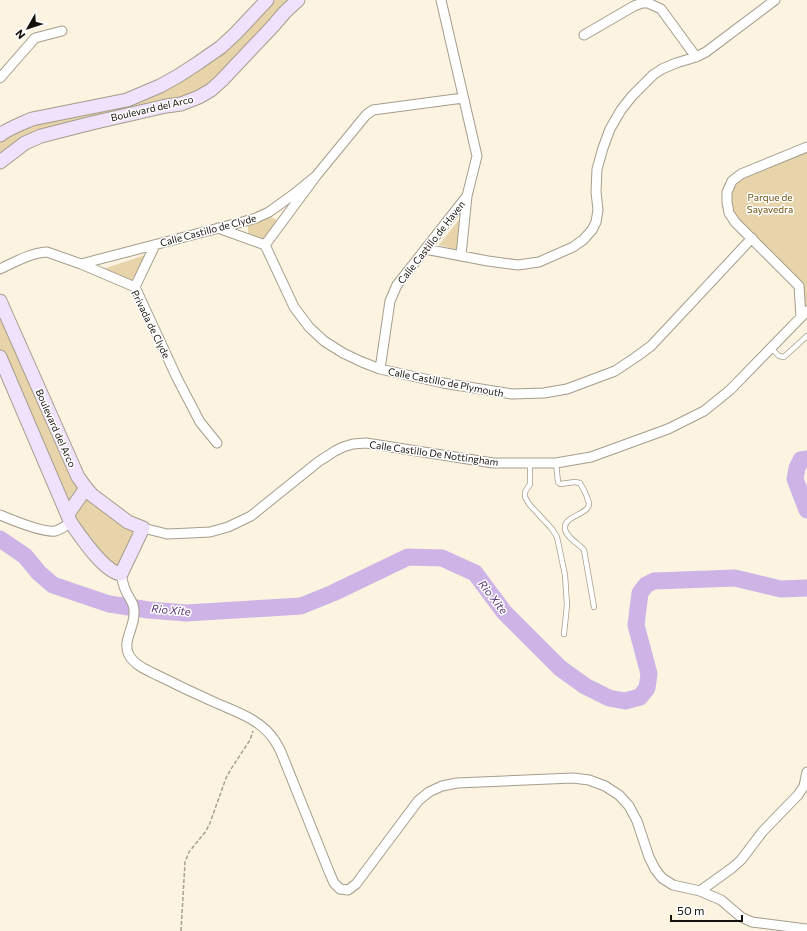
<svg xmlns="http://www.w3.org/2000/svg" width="807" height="931" font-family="Commissioner,sans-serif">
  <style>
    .green { fill: #e7d4ab }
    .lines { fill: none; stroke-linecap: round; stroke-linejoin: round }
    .river { stroke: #ceb3e7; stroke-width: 17 }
    .lane-casing { stroke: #a59d8c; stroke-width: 6 }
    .street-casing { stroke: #a59d8c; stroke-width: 11 }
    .secondary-casing { stroke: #a59d8c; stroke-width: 15 }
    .path { stroke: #a6a092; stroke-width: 1.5; stroke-dasharray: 4 2; stroke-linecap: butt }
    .lane { stroke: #fff; stroke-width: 4.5 }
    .street { stroke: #fff; stroke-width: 9 }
    .secondary { stroke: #f0e2fd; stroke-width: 13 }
    .labels { text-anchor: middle; stroke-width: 3; stroke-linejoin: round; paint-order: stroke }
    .street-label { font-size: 10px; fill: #15120c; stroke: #fff }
    .park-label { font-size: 10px; fill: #6d530f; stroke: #fff }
    .water-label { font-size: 11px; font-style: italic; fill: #593675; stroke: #fff }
  </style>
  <rect width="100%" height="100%" fill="#fcf4e1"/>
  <!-- green -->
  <path class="green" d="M267 0H298L211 90 41 136 0 162V135L4 132 127 100 178 76Z
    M807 147V311L801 317 799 286 729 213 732 181Z
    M269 216 277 220 278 224 265 241 248 235V225Z
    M461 217 458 250 439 245Z
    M148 254 133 282 103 269Z
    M0 301 78 477 143 528 121 574 84 540 0 357Z"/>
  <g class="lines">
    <!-- river -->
    <path class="river" d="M807 459 801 460 797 468 795 479 807 510
      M0 539 25 556 39 573 53 585 109 604 149 610 186 613 301 606 333 593 408 557 442 558 475 573 504 612 560 668 585 686 609 698 625 701 640 697 647 688 649 674 636 625 640 593 646 585 654 581 735 578 781 589 807 588"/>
    <!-- lane casing -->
    <g class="lane-casing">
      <path id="lane" d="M771 348 779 356 784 357 807 336
        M556 463 558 482 560 484 575 482 580 483C583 488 585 492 587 497 587 498 589 503 589 503 590 515 563 515 565 529 566 537 579 544 584 550L594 607
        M530 464V484L525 492V497L529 504 552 529 557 537 565 575 567 605 564 634"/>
    </g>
    <!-- street casing -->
    <g class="street-casing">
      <path id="street" d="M584 35 634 6 642 3H648L661 9 696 57
        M0 78 35 38 62 31
        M316 176 265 245 294 307 309 327 324 341 343 353 362 362 380 369 443 383 512 394 544 393 567 389 615 371 636 357 651 346 752 238
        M218 228 265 245
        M425 249 488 261 518 265 539 262 573 247 583 240 592 230 596 222 598 210 596 192 597 169 603 148 610 129 621 110 632 96 653 75 662 69 676 63 696 57 706 52 775 0
        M461 255 467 196
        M81 264 242 222 256 218 269 212 294 194 316 176 366 115 373 110 463 98
        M0 269C15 262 30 253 47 252L81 264 135 287 177 378 200 422 217 443
        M135 287 155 245
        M801 317 799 286 735 222 729 213 727 202V192L732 181 741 174 807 147
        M380 369 390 301 397 285 467 196 477 156 441 0
        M0 515C12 520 43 533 55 531 60 530 66 525 71 523
        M143 528 167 534 190 533 210 532 228 527 251 516 318 462 335 451 343 447 353 444 366 443 493 463H556L591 457 668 429 704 411 730 390 807 311
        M121 574C122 579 123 584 125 589 128 598 135 602 134 614 134 628 122 642 129 655 135 666 149 671 159 676 177 685 196 694 214 702 236 712 261 719 275 741 277 744 279 748 281 752L330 874 334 883 340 889 348 890 356 884 418 801 429 792 442 786 457 783 573 778 589 780 605 786 619 795 629 806 637 821 649 857 655 869 662 878 673 885 700 891 721 900 741 917 752 922 807 929
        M700 891 732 868 741 860 763 831 798 795 804 786 807 772"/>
    </g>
    <!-- secondary casing -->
    <g class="secondary-casing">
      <path id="secondary" d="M0 135C9 128 21 124 32 119L127 100 160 86 178 76 198 63 221 47 236 33 267 0
        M0 162 25 143 41 136 92 123 166 106 181 104 199 97 211 90 222 80 273 26 285 12 298 0
        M0 301 78 477 86 488 92 495 128 522 143 528 121 574C104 572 81 537 71 523L0 357
        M68 514 86 488"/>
    </g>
    <!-- path -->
    <path class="path" d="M181 931 185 862 189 852 206 831 210 823 226 778 231 769 250 740 253 731"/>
    <!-- lane -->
    <use href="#lane" class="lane"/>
    <!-- street -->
    <use href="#street" class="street"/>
    <!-- secondary -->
    <use href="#secondary" class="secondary"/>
  </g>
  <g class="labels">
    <!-- street labels -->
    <g class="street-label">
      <text transform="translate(152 108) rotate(-13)" y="4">Boulevard del Arco</text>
      <text transform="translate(208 230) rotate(-15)" y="4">Calle Castillo de Clyde</text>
      <text transform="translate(431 242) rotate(-52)" y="4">Calle Castillo de Haven</text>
      <text transform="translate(151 324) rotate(64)" y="4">Privada de Clyde</text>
      <text transform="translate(446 382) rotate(11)" y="4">Calle Castillo de Plymouth</text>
      <text transform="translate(56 428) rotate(66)" y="4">Boulevard del Arco</text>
      <text transform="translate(434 453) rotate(8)" y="4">Calle Castillo De Nottingham</text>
    </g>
    <!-- park labels -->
    <g class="park-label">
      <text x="770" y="201">Parque de<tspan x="770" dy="12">Sayavedra</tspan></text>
    </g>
    <!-- water labels -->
    <g class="water-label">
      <text transform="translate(493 597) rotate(52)" y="4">Rio Xite</text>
      <text transform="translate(171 610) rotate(5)" y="4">Rio Xite</text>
    </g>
  </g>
  <!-- north arrow -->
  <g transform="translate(28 28) rotate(231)" stroke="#ffffff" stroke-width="3" paint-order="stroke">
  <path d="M0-3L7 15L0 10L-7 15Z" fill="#15120c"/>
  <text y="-6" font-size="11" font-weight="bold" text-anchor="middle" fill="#15120c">N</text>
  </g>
  <!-- scale -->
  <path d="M671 915v6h71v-6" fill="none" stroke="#15120c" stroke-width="2"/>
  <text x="677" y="915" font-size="12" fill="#15120c" stroke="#ffffff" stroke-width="3" paint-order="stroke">50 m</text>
</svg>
